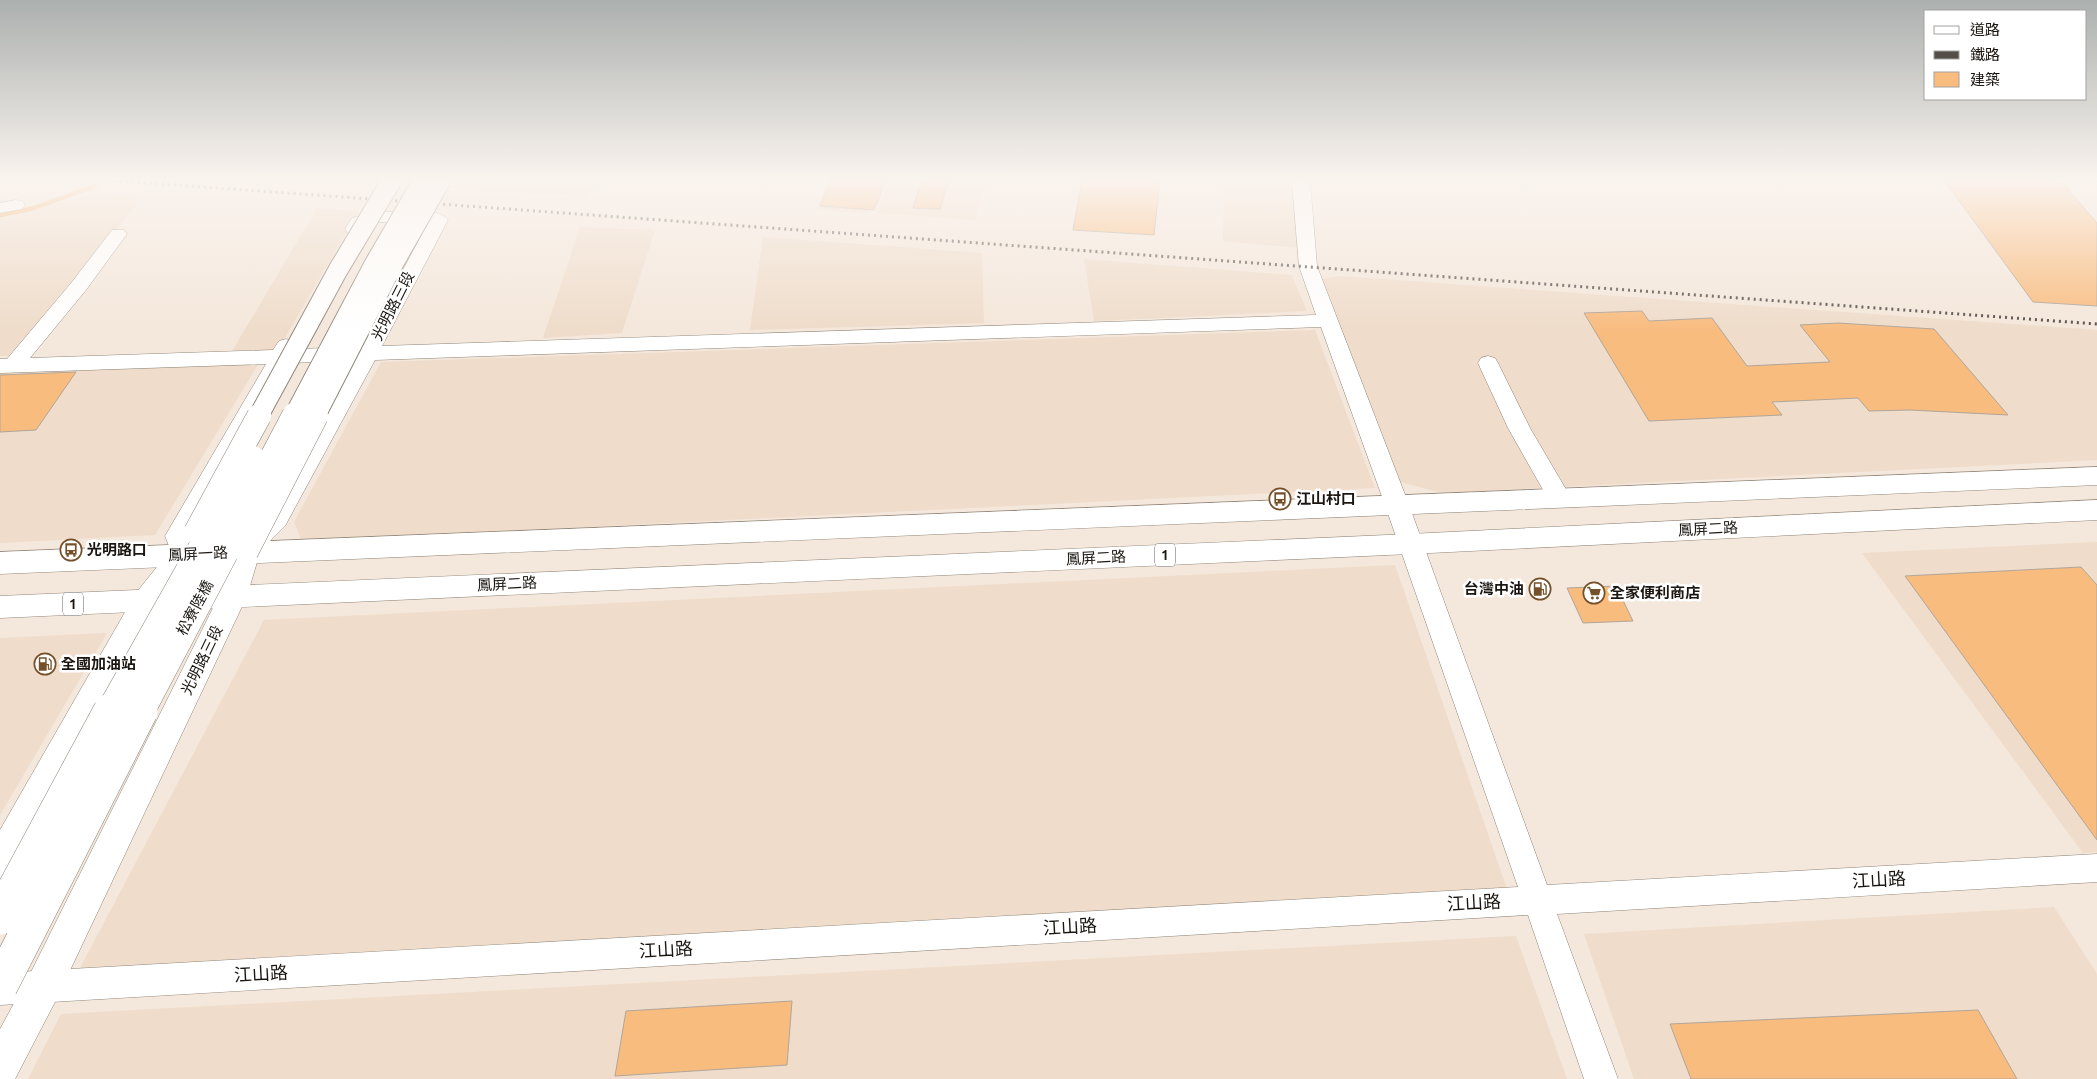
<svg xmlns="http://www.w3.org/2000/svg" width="2097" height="1079" font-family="Ubuntu,'Noto Sans TC',sans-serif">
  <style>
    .built { fill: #efdcca }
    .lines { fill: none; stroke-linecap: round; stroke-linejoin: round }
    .stream { stroke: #f3aa5a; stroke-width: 4.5 }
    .building { fill: #f8bc7f; stroke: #b1a599 }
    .street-casing { stroke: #908579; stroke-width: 1 }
    .secondary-casing { stroke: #908579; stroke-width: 1 }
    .primary-casing { stroke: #908579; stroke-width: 1 }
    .street { fill: #fff; fill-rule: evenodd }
    .secondary { fill: #fff; fill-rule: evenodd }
    .primary { fill: #fff; fill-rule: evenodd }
    .rail { stroke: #554e48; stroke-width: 3; stroke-dasharray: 2 4; stroke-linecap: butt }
    .street-bridge-far1-casing { stroke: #908579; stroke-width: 21; stroke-linecap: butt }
    .street-bridge-casing { stroke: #908579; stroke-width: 25; stroke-linecap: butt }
    .secondary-bridge-far2-casing { stroke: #908579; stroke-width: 24; stroke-linecap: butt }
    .secondary-bridge-far1-casing { stroke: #908579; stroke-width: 29; stroke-linecap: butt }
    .secondary-bridge-casing { stroke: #908579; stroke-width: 36; stroke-linecap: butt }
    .street-bridge-far1 { stroke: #fff; stroke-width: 19 }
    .street-bridge { stroke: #fff; stroke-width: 24 }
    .secondary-bridge-far2 { stroke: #fff; stroke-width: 22 }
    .secondary-bridge-far1 { stroke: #fff; stroke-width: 28 }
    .secondary-bridge { stroke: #fff; stroke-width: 35 }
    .labels { text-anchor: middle; stroke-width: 5; stroke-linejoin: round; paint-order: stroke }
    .shield { fill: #fff; stroke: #5f5c59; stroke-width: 1 }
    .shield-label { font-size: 14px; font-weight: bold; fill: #1b1612 }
    .street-label { font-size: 15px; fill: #1b1612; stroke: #fff }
    .poi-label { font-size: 15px; font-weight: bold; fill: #1b1612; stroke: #fff; text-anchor: start }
    .near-street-label { font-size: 18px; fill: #1b1612; stroke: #fff }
  </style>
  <rect width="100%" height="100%" fill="#f4e7db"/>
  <!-- built -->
  <path class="built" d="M462 180H599L587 196 458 189Z
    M829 180H879L866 213 815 210Z
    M889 180H986L975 220 877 213Z
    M1224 180H1296L1299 248 1223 241Z
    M103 192 143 197 12 356H0V217Z
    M317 208 359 211 276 353H231Z
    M580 227 655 230 622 333 543 338Z
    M763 237 982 253 984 323 750 330Z
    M1084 259 1292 275 1307 311 1094 321Z
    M1340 276 2097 330V460L1441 493 1393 480 1322 279Z
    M1315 330 1375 488 302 541 294 522 381 362Z
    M259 363 155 535 0 543V373Z
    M2097 542V852L2083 853 1862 553Z
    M1395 565 1507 889 80 968 264 620Z
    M107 633 0 815V638Z
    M2054 907 2097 974V1079H1634L1584 934Z
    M1516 936 1567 1079H28L61 1014Z"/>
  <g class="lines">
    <!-- stream -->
    <path class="stream" d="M0 215 34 208 95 186"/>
  </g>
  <!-- building -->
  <path class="building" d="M831 180H886L874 210 820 206Z
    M922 180H949L940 209 913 208Z
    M1082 180H1160L1154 235 1073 230Z
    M1944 180H2060L2097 223V306L2033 302Z
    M1642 311 1649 321 1712 318 1747 366 1830 362 1800 325 1838 323 1934 329 2008 415 1910 410 1869 411 1858 398 1772 402 1782 415 1649 421 1584 313Z
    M76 372 36 430 0 432V375Z
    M2081 567 2097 585V840L1905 576Z
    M1616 586 1633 621 1583 623 1567 588Z
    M792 1001 787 1065 615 1076 626 1011Z
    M1978 1010 2017 1079H1691L1670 1024Z"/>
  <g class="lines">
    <!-- street casing -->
    <g class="street-casing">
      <path id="street" d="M1292 180H1310L1317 266 1409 505 1547 885 2097 854V882L1557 914 1618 1079H1584L1528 915 0 1005V973L1518 887 1385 505 1321 327 375 360 285 526 260 551 252 554 244 551 240 545 244 539 269 514 354 361 287 363 189 536 195 555 191 561 183 564 175 561 165 536 266 364 0 373V359H7L72 282 112 230H124L127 234 86 290 30 358 273 350 279 341 286 339 293 341 296 346 294 349 362 347 428 223 377 222 365 226 360 233H348L345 229 352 218C370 213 437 203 448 220L382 346 1316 315 1299 266Z
        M16 200 22 201 25 205 22 209 0 213V203Z
        M1488 356 1495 358 1498 363 1530 428 1571 498 1567 504 1559 506 1551 504 1508 428 1478 363 1481 358Z"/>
    </g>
    <!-- secondary casing -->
    <g class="secondary-casing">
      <path id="secondary" d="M246 541 256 545 260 552 247 596 56 1000 15 1079H0V1029L30 974 219 596 236 545Z
        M183 544 193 547 197 555 193 563 156 609 12 874 0 879V830L136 593 173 547Z"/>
    </g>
    <!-- primary casing -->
    <g class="primary-casing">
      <path id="primary" d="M2097 467V485L0 574V552Z
        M2097 500V520L1410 554 0 618V596L1410 534Z"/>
    </g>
    <!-- street -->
    <use href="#street" class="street"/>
    <!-- secondary -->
    <use href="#secondary" class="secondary"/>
    <!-- primary -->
    <use href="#primary" class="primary"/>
    <!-- rail -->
    <path class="rail" d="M108 180 2097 324"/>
    <!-- street-bridge-far1 casing -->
    <g class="street-bridge-far1-casing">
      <path id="street-bridge-far1" d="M258 417 338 270 392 180
        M315 417 395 261 441 180"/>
    </g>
    <!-- street-bridge casing -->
    <g class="street-bridge-casing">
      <path id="street-bridge" d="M196 532 259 416
        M246 552 316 416"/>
    </g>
    <!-- secondary-bridge-far2 casing -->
    <g class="secondary-bridge-far2-casing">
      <path id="secondary-bridge-far2" d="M295 417 376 264 425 180"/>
    </g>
    <!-- secondary-bridge-far1 casing -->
    <g class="secondary-bridge-far1-casing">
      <path id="secondary-bridge-far1" d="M110 712 252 460
        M140 712 296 416"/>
    </g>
    <!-- secondary-bridge casing -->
    <g class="secondary-bridge-casing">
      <path id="secondary-bridge" d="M0 917 111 711
        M0 986 140 711"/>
    </g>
    <!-- street-bridge-far1 -->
    <use href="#street-bridge-far1" class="street-bridge-far1"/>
    <!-- street-bridge -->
    <use href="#street-bridge" class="street-bridge"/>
    <!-- secondary-bridge-far2 -->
    <use href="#secondary-bridge-far2" class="secondary-bridge-far2"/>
    <!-- secondary-bridge-far1 -->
    <use href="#secondary-bridge-far1" class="secondary-bridge-far1"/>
    <!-- secondary-bridge -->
    <use href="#secondary-bridge" class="secondary-bridge"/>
  </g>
  <!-- sky -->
  <linearGradient id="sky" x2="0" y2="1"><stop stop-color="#acb0af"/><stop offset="0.54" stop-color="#faf4ef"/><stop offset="1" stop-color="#faf4ef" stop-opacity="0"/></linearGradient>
  <rect width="2097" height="331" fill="url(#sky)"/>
  <!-- icons -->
  <defs>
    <g id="bus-ring" transform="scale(1.125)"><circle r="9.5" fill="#fff" stroke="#75512b" stroke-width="1.5"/><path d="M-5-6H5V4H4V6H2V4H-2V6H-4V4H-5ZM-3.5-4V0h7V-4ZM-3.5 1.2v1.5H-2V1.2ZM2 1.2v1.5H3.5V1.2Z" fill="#75512b"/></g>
    <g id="fuel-ring" transform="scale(1.125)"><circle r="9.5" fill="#fff" stroke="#75512b" stroke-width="1.5"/><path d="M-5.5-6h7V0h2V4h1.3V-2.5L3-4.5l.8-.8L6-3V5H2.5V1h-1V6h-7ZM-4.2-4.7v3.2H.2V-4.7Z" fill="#75512b"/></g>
    <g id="supermarket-ring" transform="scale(1.125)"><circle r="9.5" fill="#fff" stroke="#75512b" stroke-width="1.5"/><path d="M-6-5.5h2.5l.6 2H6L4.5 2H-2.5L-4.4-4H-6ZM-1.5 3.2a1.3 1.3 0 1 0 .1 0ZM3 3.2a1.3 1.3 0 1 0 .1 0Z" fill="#75512b"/></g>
  </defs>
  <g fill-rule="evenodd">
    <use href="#bus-ring" x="1280" y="499"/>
    <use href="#bus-ring" x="71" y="550"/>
    <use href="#fuel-ring" x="1540" y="589"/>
    <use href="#supermarket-ring" x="1594" y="593"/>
    <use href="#fuel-ring" x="45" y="664"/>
  </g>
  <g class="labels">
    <!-- shield labels -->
    <g class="shield">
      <rect x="1155" y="543.5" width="20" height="23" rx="4"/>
      <rect x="63" y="592.5" width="20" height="23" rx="4"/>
    </g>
    <g class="shield-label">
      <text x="1165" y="560">1</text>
      <text x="73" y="609">1</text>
    </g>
    <!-- street labels -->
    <g class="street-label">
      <text transform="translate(393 306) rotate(-63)" y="5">光明路三段</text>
      <text transform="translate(1708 529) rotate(-3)" y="5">鳳屏二路</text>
      <text transform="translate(198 554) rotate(-3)" y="5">鳳屏一路</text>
      <text transform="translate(1096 558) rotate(-3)" y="5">鳳屏二路</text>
      <text transform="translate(507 584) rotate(-3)" y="5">鳳屏二路</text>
      <text transform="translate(195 608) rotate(-62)" y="5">松寮陸橋</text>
      <text transform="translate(202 660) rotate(-64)" y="5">光明路三段</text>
    </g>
    <!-- poi labels -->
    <g class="poi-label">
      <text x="1296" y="504">江山村口</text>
      <text x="87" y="555">光明路口</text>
      <text x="1524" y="594" text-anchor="end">台灣中油</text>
      <text x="1610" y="598">全家便利商店</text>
      <text x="61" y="669">全國加油站</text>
    </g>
    <!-- near-street labels -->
    <g class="near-street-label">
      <text transform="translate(1879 880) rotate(-3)" y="6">江山路</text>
      <text transform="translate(1474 903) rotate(-3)" y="6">江山路</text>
      <text transform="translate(1070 927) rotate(-3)" y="6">江山路</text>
      <text transform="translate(666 950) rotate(-3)" y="6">江山路</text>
      <text transform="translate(261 974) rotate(-3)" y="6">江山路</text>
    </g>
  </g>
  <!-- legend -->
  <rect x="1924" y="10" width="162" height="90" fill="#ffffff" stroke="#a4a2a0"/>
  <rect x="1934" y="26" width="25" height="8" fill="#ffffff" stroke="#a4a2a0"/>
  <text x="1970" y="35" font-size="15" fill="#1b1612">道路</text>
  <rect x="1934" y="51" width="25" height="8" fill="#554e48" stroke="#a4a2a0"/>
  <text x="1970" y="60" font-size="15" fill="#1b1612">鐵路</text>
  <rect x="1934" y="72" width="25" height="15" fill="#f8bc7f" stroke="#a4a2a0"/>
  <text x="1970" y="85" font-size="15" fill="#1b1612">建築</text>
</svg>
